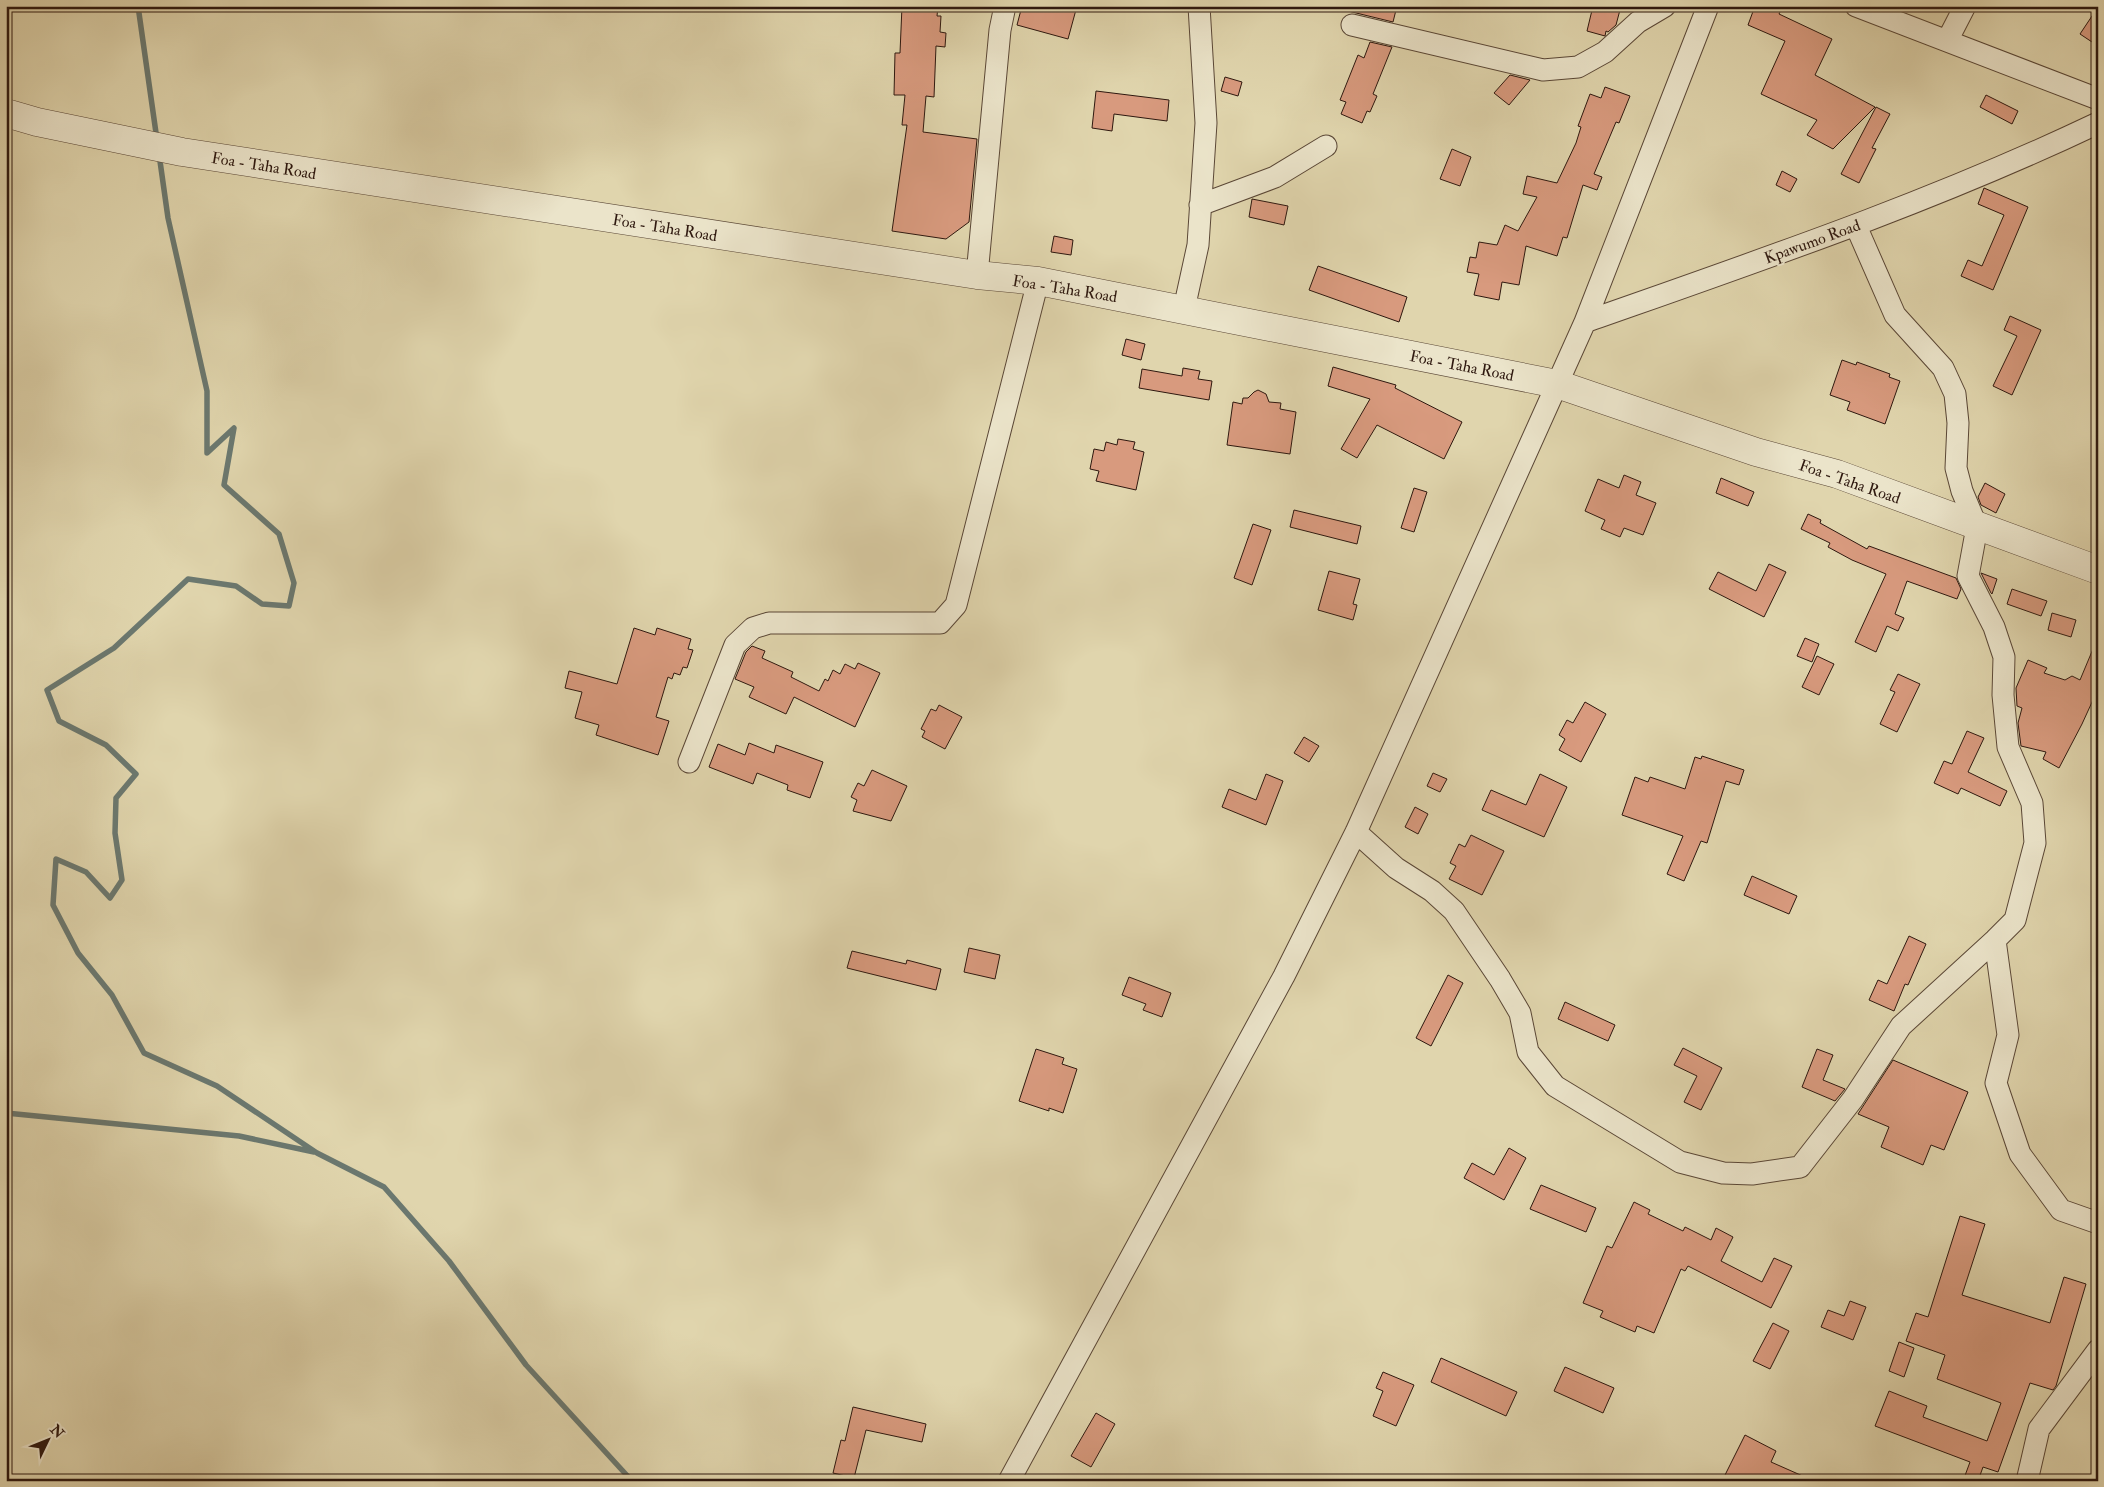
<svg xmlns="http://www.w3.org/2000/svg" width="2104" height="1487" font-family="'IM FELL Double Pica',serif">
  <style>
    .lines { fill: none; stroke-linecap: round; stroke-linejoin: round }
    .stream { stroke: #6b786f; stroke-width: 5.5 }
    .building { fill: #d89a7e; stroke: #2e180f }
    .minor-casing { stroke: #5a4736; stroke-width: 23 }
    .tertiary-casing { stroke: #5a4736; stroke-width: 29 }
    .minor { stroke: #ebe4ca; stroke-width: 21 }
    .tertiary { stroke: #ebe4ca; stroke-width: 28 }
    .labels { text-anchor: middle; stroke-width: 4; stroke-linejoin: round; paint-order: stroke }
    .street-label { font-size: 16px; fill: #2e180f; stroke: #ebe4ca }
  </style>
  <rect width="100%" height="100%" fill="#e0d5ad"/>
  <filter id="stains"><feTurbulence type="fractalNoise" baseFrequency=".004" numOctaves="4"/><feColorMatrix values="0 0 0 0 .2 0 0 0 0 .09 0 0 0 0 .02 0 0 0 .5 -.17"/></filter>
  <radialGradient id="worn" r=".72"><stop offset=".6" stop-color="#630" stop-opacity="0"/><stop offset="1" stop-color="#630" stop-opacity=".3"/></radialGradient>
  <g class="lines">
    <!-- stream -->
    <path class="stream" d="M138 6 157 140
      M159 154 168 218 207 391V453L234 428 224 485 279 534 294 583 289 606 262 604 236 586 188 579 114 648 47 690 59 721 106 745 136 774 116 798 115 833 122 880 110 898 86 872 56 859 53 905 78 953 112 995 144 1053 217 1086 317 1153 384 1187 449 1261 526 1365 632 1481
      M6 1113 239 1136 314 1152"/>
  </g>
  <!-- building -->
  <path class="building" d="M902 6H938L937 16H941L940 32 946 33 945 47 936 46 934 97 926 96 923 132 977 139 969 222 946 239 892 231 907 125H902L905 95H894L895 53H900Z
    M1022 6H1077L1068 39 1017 25Z
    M1349 6H1397L1393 22 1348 11Z
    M1593 6H1621L1616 25 1608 32 1606 31 1605 36 1587 31Z
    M1755 6H1765L1780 12 1779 14 1832 39 1815 75 1875 107 1833 149 1807 135 1817 120 1761 94 1785 41 1748 25Z
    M2098 7V46L2080 34Z
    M1370 42 1392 47 1373 94 1377 96 1370 112 1367 111 1362 123 1341 114 1346 102 1340 100 1358 55 1364 58Z
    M1510 75 1530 80 1509 105 1494 93Z
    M1225 77 1242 82 1238 96 1221 91Z
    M1605 87 1630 96 1619 123 1616 122 1594 174 1602 177 1597 190 1583 185 1567 238 1563 237 1557 256 1526 246 1519 285 1502 282 1499 300 1474 295 1479 274 1467 272 1470 257 1476 258 1479 242 1497 245 1505 225 1518 231 1537 197 1523 194 1527 176 1557 183 1576 143 1581 127 1578 126 1590 94 1601 98Z
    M1096 91 1169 100 1167 121 1114 114 1112 131 1092 128Z
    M1986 95 2018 111 2012 124 1980 107Z
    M1876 107 1890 114 1872 148 1876 149 1859 183 1841 174Z
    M1452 149 1471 157 1460 186 1440 179Z
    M1782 171 1797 179 1790 192 1776 185Z
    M1984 188 2028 207 1993 290 1961 276 1968 260 1982 266 2004 215 1978 204Z
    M1252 199 1288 206 1284 225 1249 217Z
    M1054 236 1073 240 1071 255 1051 252Z
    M1318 266 1407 297 1399 322 1309 290Z
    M2010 316 2041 330 2012 395 1993 386 2017 336 2004 330Z
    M1126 339 1145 344 1141 360 1122 355Z
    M1842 360 1856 365 1857 362 1890 374 1889 377 1900 381 1885 424 1847 410 1850 402 1830 395Z
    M1333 367 1396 385 1395 388 1462 422 1444 459 1377 425 1357 458 1341 449 1370 399 1328 386Z
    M1183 368 1200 371 1198 379 1212 381 1209 400 1139 388 1142 369 1182 376Z
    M1258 390 1266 394 1269 402 1281 403 1280 409 1296 412 1290 454 1227 445 1233 402 1242 404 1243 398H1248L1254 392Z
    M1118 439 1135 442 1133 449 1144 452 1136 490 1096 481 1099 471 1090 469 1094 449 1104 451 1106 442 1117 445Z
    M1624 475 1641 482 1636 495 1656 503 1643 535 1624 528 1620 537 1601 529 1605 520 1585 511 1598 479 1619 488Z
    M1721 478 1754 492 1748 506 1716 493Z
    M1985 483 2005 494 1996 513 1981 505 1978 497Z
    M1414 488 1427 492 1414 532 1401 528Z
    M1294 510 1361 526 1357 544 1290 527Z
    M1808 514 1821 520 1820 523 1867 549 1869 546 1956 578 1961 589 1957 599 1907 581 1895 614 1904 618 1898 631 1887 626 1876 652 1855 642 1886 574 1852 560 1828 547 1830 543 1801 529Z
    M1253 524 1271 530 1252 585 1234 578Z
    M1769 564 1786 572 1764 617 1709 589 1718 572 1756 591Z
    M1329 571 1360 579 1353 604 1357 605 1353 620 1318 610Z
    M1981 573 1997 579 1992 594 1991 593Z
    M2012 589 2047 601 2041 616 2007 604Z
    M2052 613 2076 620 2071 637 2048 630Z
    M634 628 655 635 657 628 691 639 688 649 693 650 687 668 683 667 680 675 674 673 672 679 668 677 656 717 669 721 658 755 596 735 599 725 575 718 582 692 565 688 569 671 617 684Z
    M2098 637V689L2082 724 2059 768 2043 759 2046 752 2021 746 2018 723 2022 708 2017 706 2016 688 2028 660 2047 668 2044 673 2065 680 2072 676 2080 680Z
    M1805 638 1819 644 1812 662 1797 656Z
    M752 646 765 651 762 658 793 672 791 677 819 691 825 679 828 681 833 670 840 674 845 664 855 669 858 663 880 673 855 727 794 697 786 714 749 697 754 687 735 679 746 652Z
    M1817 656 1834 664 1819 695 1802 687Z
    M1898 674 1920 684 1897 732 1880 724 1895 692 1890 690Z
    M1585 702 1606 714 1581 762 1559 750 1565 739 1559 735 1567 720 1573 723Z
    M939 705 962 717 945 749 922 737 925 731 921 729 931 709 936 711Z
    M1967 731 1984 738 1968 772 2007 791 2000 806 1961 788 1958 794 1934 783 1944 761 1952 764Z
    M1304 737 1319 746 1309 762 1294 753Z
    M749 743 774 753 776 745 823 762 810 798 787 790 788 785 757 773 753 784 709 767 718 744 745 755Z
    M1702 756 1744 770 1739 785 1726 781 1707 843 1701 841 1684 881 1667 874 1683 836 1622 815 1635 777 1648 782 1650 777 1685 789 1695 757 1701 759Z
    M872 770 907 786 891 821 853 811 857 800 851 797 858 783 864 786Z
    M1433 773 1447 779 1440 792 1427 786Z
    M1266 774 1283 781 1266 825 1222 807 1229 789 1256 800Z
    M1540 774 1567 787 1544 837 1482 810 1491 790 1526 805Z
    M1415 807 1428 814 1418 834 1405 827Z
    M1471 835 1504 851 1482 895 1449 879 1456 866 1450 863 1459 844 1465 847Z
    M1752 876 1797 896 1789 914 1744 895Z
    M1909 936 1926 944 1908 985 1905 984 1894 1011 1869 1000 1878 980 1887 984Z
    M969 948 1000 955 995 979 964 972Z
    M852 951 906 964 907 960 941 969 936 990 847 968Z
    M1448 975 1463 983 1431 1046 1416 1038Z
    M1129 977 1171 993 1162 1017 1143 1010 1146 1004 1122 995Z
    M1565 1002 1615 1025 1608 1041 1558 1019Z
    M1683 1048 1722 1068 1701 1110 1684 1102 1697 1076 1674 1065Z
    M1036 1049 1064 1058 1062 1064 1077 1069 1063 1113 1049 1108V1111L1019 1101Z
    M1817 1049 1833 1055 1823 1080 1845 1089 1835 1101 1802 1087Z
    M1893 1060 1968 1092 1944 1150 1931 1145 1923 1165 1881 1147 1889 1127 1858 1114Z
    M1509 1148 1526 1158 1504 1200 1464 1178 1472 1163 1494 1175Z
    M1541 1185 1596 1208 1586 1232 1530 1209Z
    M1634 1202 1650 1210 1648 1214 1683 1231 1685 1227 1711 1240 1716 1228 1733 1237 1721 1261 1762 1282 1774 1258 1792 1266 1771 1308 1688 1266 1685 1271 1681 1269 1654 1333 1637 1326 1635 1332 1600 1317 1603 1311 1583 1303 1607 1246 1612 1248Z
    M1960 1216 1985 1224 1962 1295 2050 1323 2064 1277 2086 1284 2056 1386 2053 1390 2030 1383 1998 1472 1983 1467 1978 1481H1963L1970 1462 1875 1426 1889 1391 1927 1406 1923 1417 1987 1441 2001 1403 1937 1379 1945 1355 1906 1341 1916 1313 1928 1317Z
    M1850 1301 1866 1307 1853 1340 1821 1327 1828 1310 1844 1316Z
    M1773 1323 1789 1331 1770 1369 1753 1361Z
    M1899 1342 1914 1348 1904 1377 1889 1371Z
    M1441 1358 1517 1392 1506 1416 1431 1382Z
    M1565 1367 1614 1388 1603 1413 1554 1391Z
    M1383 1372 1414 1385 1396 1426 1373 1416 1383 1391 1376 1388Z
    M853 1407 926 1424 922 1442 866 1430 854 1478 833 1473 841 1440 845 1441Z
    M1096 1413 1115 1424 1091 1467 1071 1456Z
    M1745 1435 1776 1451 1771 1462 1814 1481H1722Z"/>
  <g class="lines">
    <!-- minor casing -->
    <g class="minor-casing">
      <path id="minor" d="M1856 6 2098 99
        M1352 25 1543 70 1578 67 1605 52 1638 22 1665 6
        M1947 41 1965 6
        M1200 205 1275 177 1326 146
        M977 275 1000 30 1005 6
        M1184 309 1198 245 1206 123 1199 6
        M1585 322 1708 6
        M689 762 735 645 753 628 769 623H940L956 605 1038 281
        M1356 832 1396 868 1432 891 1454 911 1500 979 1520 1013 1528 1052 1555 1086 1680 1162 1723 1173 1752 1174 1800 1167 1853 1099 1901 1026 1995 940 2015 920 2035 843 2032 803 2008 747 2003 695 2004 657 1994 627 1968 576 1977 527 1962 491 1956 468 1958 423 1955 394 1943 368 1895 315 1856 226
        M1995 940 2008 1035 1996 1083 2020 1154 2061 1210 2098 1223
        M1009 1481 1284 976 1356 832 1585 322C1758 261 1932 202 2098 123
        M2027 1481 2039 1429 2098 1350"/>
    </g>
    <!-- tertiary casing -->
    <g class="tertiary-casing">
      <path id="tertiary" d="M6 113 37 122 182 152 977 275 1038 281 1557 384 1756 452 1837 474 2098 570"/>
    </g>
    <!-- minor -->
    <use href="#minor" class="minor"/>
    <!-- tertiary -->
    <use href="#tertiary" class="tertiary"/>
  </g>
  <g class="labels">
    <!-- street labels -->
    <g class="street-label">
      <text transform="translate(264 165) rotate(9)" y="6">Foa - Taha Road</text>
      <text transform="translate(665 227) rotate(9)" y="6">Foa - Taha Road</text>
      <text transform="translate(1812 241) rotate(-20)" y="6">Kpawumo Road</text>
      <text transform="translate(1065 288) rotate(9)" y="6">Foa - Taha Road</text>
      <text transform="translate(1462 365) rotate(11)" y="6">Foa - Taha Road</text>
      <text transform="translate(1850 481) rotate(19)" y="6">Foa - Taha Road</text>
    </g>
  </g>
  <!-- margin -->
  <rect width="2104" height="1487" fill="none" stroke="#e0d5ad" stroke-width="25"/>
  <rect x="8" y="8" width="2089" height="1472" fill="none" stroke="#2e180f" stroke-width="2.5"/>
  <rect x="12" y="12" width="2079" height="1462" fill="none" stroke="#2e180f"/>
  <!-- north arrow -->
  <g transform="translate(48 1440) rotate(47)" stroke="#ebe4ca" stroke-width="4" paint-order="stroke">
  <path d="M0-4L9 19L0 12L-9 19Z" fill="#2e180f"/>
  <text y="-8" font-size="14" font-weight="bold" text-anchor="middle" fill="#2e180f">N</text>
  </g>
  <rect width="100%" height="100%" filter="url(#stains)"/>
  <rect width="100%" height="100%" fill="url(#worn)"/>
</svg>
